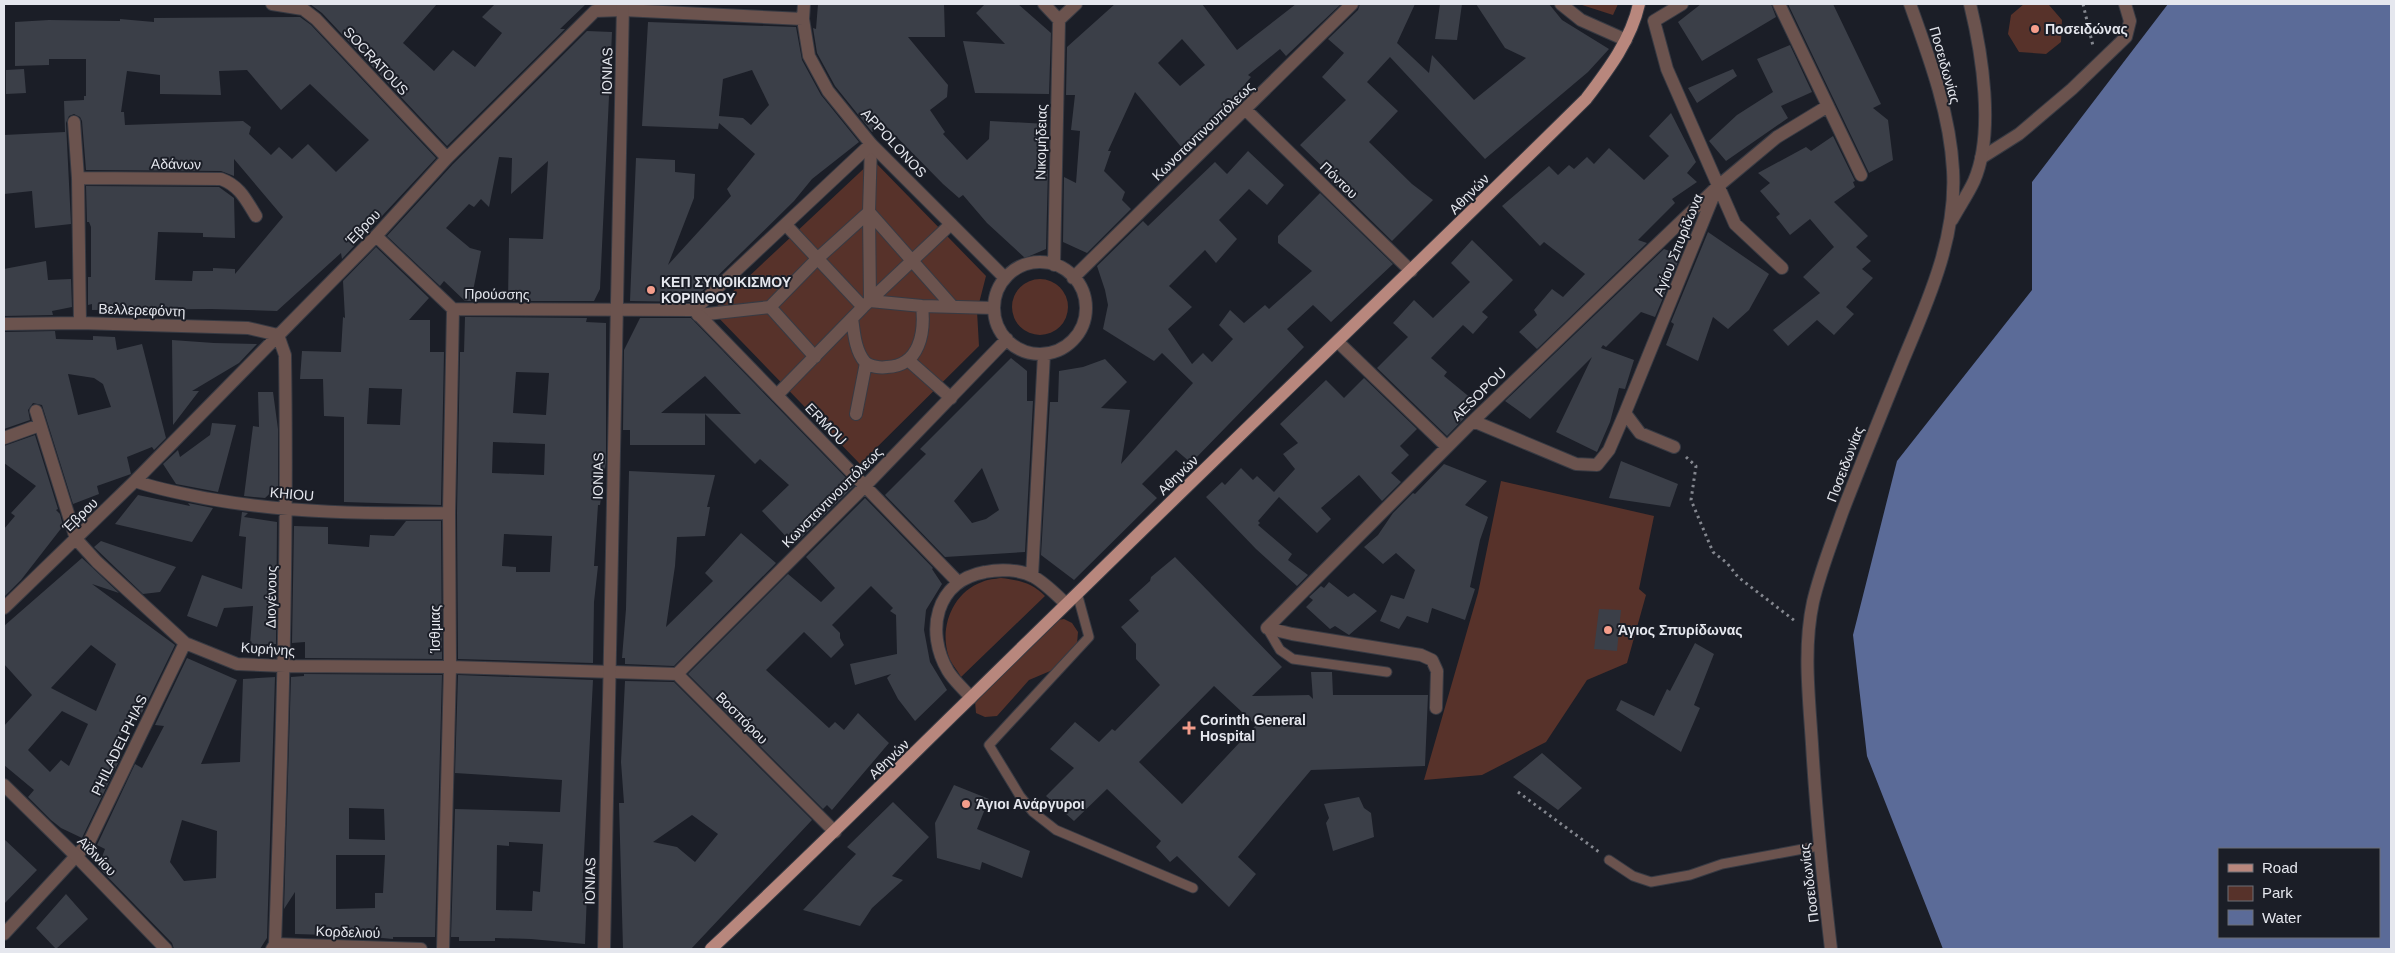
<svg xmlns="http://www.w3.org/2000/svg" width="2395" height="953" font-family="Arial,sans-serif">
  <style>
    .green { fill: #57322a }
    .water { fill: #5b6b98; fill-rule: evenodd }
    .building { fill: #3b3f48; fill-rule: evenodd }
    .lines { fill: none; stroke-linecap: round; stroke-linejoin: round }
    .service-casing { stroke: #373a43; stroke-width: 11 }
    .pedestrian-casing { stroke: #373a43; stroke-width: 14 }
    .minor-casing { stroke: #373a43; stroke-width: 14 }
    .tertiary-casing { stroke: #373a43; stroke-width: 14 }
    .primary-casing { stroke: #373a43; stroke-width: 14 }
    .path { stroke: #84878f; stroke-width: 3; stroke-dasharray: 2.5 4; stroke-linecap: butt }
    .service { stroke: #6b534e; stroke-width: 9 }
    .pedestrian { stroke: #6b534e; stroke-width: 12 }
    .minor { stroke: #6b534e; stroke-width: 12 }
    .tertiary { stroke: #6b534e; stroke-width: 12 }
    .primary { stroke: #b8877d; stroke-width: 12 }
    .poi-dot { fill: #f49d8b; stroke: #1b1e27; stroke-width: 2 }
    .labels { text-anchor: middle; stroke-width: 4; stroke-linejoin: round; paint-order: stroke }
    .poi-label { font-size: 14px; font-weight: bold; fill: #e5e7ee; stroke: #1b1e27; text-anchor: start }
    .street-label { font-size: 14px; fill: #e5e7ee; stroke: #1b1e27 }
  </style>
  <rect width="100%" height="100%" fill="#1b1e27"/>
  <!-- green -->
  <path class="green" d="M1579 4H1618L1613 15Z
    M2024 4 2049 5 2062 20 2061 42 2046 54 2019 52 2008 34 2011 15Z
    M873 160 986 276 977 311 979 346 860 464 712 311Z
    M1012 307a28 28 0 1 1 56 0a28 28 0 1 1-56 0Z
    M1501 481 1654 516 1639 589 1646 595 1627 663 1587 680 1546 742 1482 775 1424 780 1478 593Z
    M1001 578C1019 580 1032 583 1045 596L961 677C958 671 953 666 950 660 938 631 951 593 982 582 988 579 995 579 1001 578Z
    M1064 619 1072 623 1078 632 1077 644 1062 666 1029 680 997 716 985 717 976 713 975 701 1058 620Z"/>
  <!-- water -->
  <path class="water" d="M2168 4H2391V949H1943L1867 756 1853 635 1897 461 2032 290V182ZM2219 849H2379V937H2219Z"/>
  <!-- building -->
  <path class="building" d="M310 4H437L403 43 434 71 453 50 475 67 502 33 482 17 495 4H586L560 29H565L447 146 322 13Z
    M818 4H944L945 37H908L948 85 947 97 930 110 945 132 943 134 967 160 989 139 990 121 1047 124 1044 156 1045 168 1048 170 1046 249 1025 258 987 223 963 195 959 198 943 184 883 123 872 132 835 86 817 53 813 28 816 29Z
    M985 4H1018L1051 33 1049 94 975 93 963 41 1005 44 976 13Z
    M1115 4H1202L1237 50 1296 4H1341L1286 56 1280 49 1248 75 1251 77 1235 96 1183 149 1135 92 1108 151H1111L1104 171 1125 192 1122 200 1131 209 1087 253 1063 242 1064 177 1076 183 1080 131 1071 130 1075 95H1066L1067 47ZM1182 39 1205 65 1180 86 1158 63Z
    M1360 4H1415L1397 43 1429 73 1432 55 1474 100 1526 58 1505 48 1476 4H1549L1562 20 1609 49 1588 72 1485 159 1390 57 1367 82 1398 111 1369 142 1412 184 1433 200 1392 241 1331 181 1334 178 1300 145 1346 100 1322 77 1344 53 1328 39 1358 10Z
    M1440 4H1462L1457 40 1435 39Z
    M1701 4H1771L1776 17 1702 61 1678 22Z
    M1788 4H1833L1881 104 1873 108 1888 120 1893 160 1869 173Z
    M300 17 311 25 436 158 342 259 341 253 277 311 211 309 92 310V304L88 305V277H91V227L89 222H87L86 186 219 187 234 198 235 238 203 237V233L158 232 155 280 192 281 193 271H213V268L235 269V274L283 217 234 159V176L221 171 86 170 82 121 80 117 74 114 69 116 66 123 71 224 35 228 32 191 4 194V135L65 132 64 101 84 100V96H86V59H49V65L15 66V22L49 20 120 21V19L154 22V18ZM247 70 281 110 310 84 369 140 336 172 308 144 292 159 279 147 271 155 249 134 251 127 243 121 125 125 124 112H121L127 71 160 75V94L221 95 219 71Z
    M648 22 796 27 802 60 821 95 859 142 812 179 794 201 691 302 630 301 636 158 675 160V172L695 174 694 198 668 265 731 196 727 189 755 154 719 123 718 129 642 126ZM752 70 769 105 751 125 743 118 719 116 723 79Z
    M587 31 612 32 600 289 594 301H508L509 238 543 239 548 161 511 194 512 158 499 157 489 207 481 199 474 207 469 204 446 228 470 248 481 251 471 301H465L444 281 440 286 387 236 453 164Z
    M1790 45 1812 92 1781 106 1788 118 1726 161 1709 141 1737 115 1773 92 1757 59Z
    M24 69 26 93 6 94V70Z
    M1733 69 1737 76 1697 103 1688 88Z
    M1671 113 1696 162 1687 173 1697 182 1672 199 1675 203 1638 240 1647 243 1537 349 1519 332 1537 315 1534 310 1552 289 1563 297 1585 274 1544 242 1540 246 1502 206 1549 166 1558 175 1569 165 1574 169 1587 157 1594 164 1609 148 1644 180 1669 156 1649 136Z
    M1833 136 1855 181 1853 182 1855 187 1834 202 1868 236 1856 247 1871 261 1862 269 1873 278 1846 307 1854 314 1834 335 1817 320 1788 346 1773 330 1820 293 1803 277 1834 247 1810 219 1790 235 1776 217 1780 214 1760 191 1770 183 1758 173 1806 147 1811 151Z
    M1248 151 1284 185 1267 205 1249 189 1219 220 1237 239 1216 263 1205 250 1169 286 1192 307 1168 329 1192 364 1203 353 1212 362 1233 339 1219 325 1230 310 1244 323 1265 305 1269 309 1312 271 1278 243V236L1320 193 1393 264 1331 322 1313 305 1287 329 1304 347 1191 463 1176 450 1142 484 1157 498 1074 580 1041 555 1050 402H1058L1059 371 1083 367 1105 359 1127 382 1101 408 1130 410 1121 464 1193 383 1162 353 1154 361 1103 329 1108 305 1105 290 1097 266 1143 221 1148 226 1215 162 1227 174Z
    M1708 232 1769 274 1749 310 1728 329 1713 317 1698 361 1666 345 1674 324 1671 322Z
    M1472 240 1513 280 1482 312 1488 317 1473 334 1463 325 1431 358 1447 372 1444 376 1478 404 1447 436 1377 368 1408 337 1393 323 1414 300 1433 318 1470 282 1451 263Z
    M376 247 429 298 409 320H430V352H444L441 505 344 502V417L324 416 323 379H300L302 351 341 352 343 317 345 318 343 281ZM369 388 402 389 400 425 367 424Z
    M1664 249 1681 255 1655 317 1641 312 1606 347 1603 345 1601 348 1634 360 1625 389 1619 388 1610 422 1597 452 1556 432 1592 357 1530 419 1505 401Z
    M46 261 48 280 71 279 72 307 52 311 53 315 4 316V269Z
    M465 317 587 318 586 322 606 323V462L600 505H598L594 566H598L594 602 593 663 458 659 457 513 460 352H464ZM516 372 549 373 546 415 513 413ZM493 442 545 444 544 475 492 473ZM504 534 552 536 550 572H516V567L502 566Z
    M640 318H691L854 486 794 545 762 511 789 485 760 459 755 464 705 414V445H630V430H623L624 350ZM705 376 741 414 661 413Z
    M55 331 56 339 93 340V336L115 337 117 350 142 344 166 438 154 450 152 447 127 457 131 474 97 486 99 494 73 504 42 405 33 403 28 410 30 420 4 429V332ZM68 374 94 378 103 384 111 407 78 415Z
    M172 340 214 343 257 344 239 363 192 391H199L173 425Z
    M1011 358 1027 371V401H1033L1025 552 945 557 885 495 926 454 920 449ZM982 468 999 510 986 519 972 523 954 501Z
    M1364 378 1417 429 1400 446 1409 455 1391 473 1401 482 1382 501 1359 475 1321 508 1331 519 1317 533 1279 497 1258 521 1260 523 1258 525 1292 554 1288 560 1308 575 1297 586 1256 549 1206 497 1222 482 1225 485 1241 468 1253 480 1257 476 1274 492 1295 469 1283 454 1298 443 1280 424 1326 380 1344 398Z
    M258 392H273L278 429V486L265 498 244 496 253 426 259 427Z
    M212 423 236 425 218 492 176 484 163 464 178 450 180 457 210 435Z
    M35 435 58 509 56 510 60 514 63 526 21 580 4 597V529L15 516 11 513 36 486 4 463V446Z
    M1621 461 1678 484 1670 507 1609 498Z
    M1444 464 1487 481 1465 505 1488 517 1480 540 1470 587 1475 589 1465 620 1432 608 1428 623 1407 616 1399 629 1380 621 1391 595 1404 599 1415 570 1396 553 1383 564 1364 547 1378 535 1393 513 1413 493 1415 494Z
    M629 471 715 475 707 507H710L705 536 677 537 675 566 666 627 713 581 705 573 741 533 776 563 674 666 625 664V658H622L626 609Z
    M138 495 190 506 188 503 213 508 192 542 115 524Z
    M865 498 933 568 932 569 942 584 926 610 924 630 930 662 947 690 915 721 898 699 887 678 891 674 855 685 850 664 897 654 896 615 890 611 893 608 871 586 832 625 840 633V638L844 645 831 658 804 632 766 670 829 728 835 722 844 730 858 713 889 743 832 810 827 805 823 809 688 674 788 574 821 602 835 588 806 557Z
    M242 512 248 513 244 517 277 522 276 644 250 645 253 606 224 608 217 627 187 616 202 575 242 589 246 537 239 536Z
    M406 521H441L442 659 305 658V642L292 643 294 526 328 527V544L369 547 370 535 394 536Z
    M101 541 176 567 160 592 143 594 94 547Z
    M1175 557 1282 667 1252 696 1309 695 1313 699 1311 672H1332L1333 695H1428L1425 766 1311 770 1238 857 1256 874 1229 907 1177 856 1170 862 1156 847 1161 841 1107 789 1074 821 1046 796 1074 768 1050 749 1075 722 1099 742 1112 729 1115 731 1160 685 1136 659V644L1121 627 1139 611 1129 600 1150 581 1151 577ZM1214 686 1256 725 1182 804 1139 762Z
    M82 558 119 593 92 584 175 645 138 721 127 719 114 754 121 757 82 838 61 828 51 820 28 797 34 790 4 765V726L32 695 4 664V626ZM91 645 116 664 96 711 51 688ZM62 711 88 724 69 766 61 760 50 772 28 750Z
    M1329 582 1348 597 1354 593 1377 611 1349 635 1335 626 1330 629 1306 607 1313 600 1309 597 1321 586 1324 588Z
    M1599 609 1621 610 1617 651 1594 649Z
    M1695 643 1714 654 1694 705 1700 708 1681 752 1616 710 1621 700 1654 716 1667 689 1670 691Z
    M187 658 237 680 201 764 240 762 243 679 275 677 267 938 260 949H174L172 943 98 867 105 849 97 845 135 764 142 768 164 726 155 725ZM182 820 217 831 216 878 184 881 170 862Z
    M304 674 442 675 435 937H393V939L362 936 295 934V892L284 909 291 677 304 676ZM349 808 384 809 385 840 349 839ZM336 855H385L383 893H375V908L336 909Z
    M458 675 593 680 582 893H587L585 944 531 939 495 938V941H459V937H451L455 809 560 812 562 780 455 773ZM509 842 543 844 540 892 533 891 532 911 496 910 497 845 509 846Z
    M625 681 674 682 812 820 691 949H623L619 803H624L621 762ZM692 815 718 834 695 862 677 847 653 842Z
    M1542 753 1582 788 1558 810 1513 777Z
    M954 785 989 799 977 829 1030 851 1022 878 982 862 980 870 937 858 935 823Z
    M1359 797 1364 808 1371 813 1374 837 1333 851 1326 823 1329 818 1324 804Z
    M893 802 929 837 892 876 903 880 872 908 860 926 803 910 856 854 847 847Z
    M4 839 37 870 4 904Z
    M66 894 88 919 56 949 36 928Z"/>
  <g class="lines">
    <!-- service casing -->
    <g class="service-casing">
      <path id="service" d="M1077 593 1089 637 989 745 1020 796 1033 812 1056 830 1193 888
        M1267 628 1280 650 1293 659 1387 672
        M1609 860 1633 876 1651 882 1690 875 1722 864 1819 846"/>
    </g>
    <!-- pedestrian casing -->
    <g class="pedestrian-casing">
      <path id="pedestrian" d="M871 144 869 212 870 301 922 306 994 308
        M1981 158 2019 134 2072 89 2126 37 2130 21 2125 4
        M786 225 863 307
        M698 315 770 307
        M852 318C854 332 855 351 865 362 870 367 881 368 887 367 920 366 925 332 922 306
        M815 357 770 307 817 259 869 212 953 307
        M908 360 951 398
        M777 395 863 307 951 224
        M856 414 866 363"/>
    </g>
    <!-- minor casing -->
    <g class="minor-casing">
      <path id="minor" d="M272 4 303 9 316 19 447 158
        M804 4 803 19 809 56 828 91 871 144 1005 278
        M1044 4 1059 20 1076 4
        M1561 4 1581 20 1626 40
        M1779 4 1861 175
        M1654 21 1667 69 1735 224 1782 268
        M1654 21 1682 4
        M1246 110 1411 271
        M74 122 78 178 80 323
        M78 178 221 179C240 186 246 200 256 216
        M376 236 453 309 694 310
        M994 308a46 46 0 1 1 92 0a46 46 0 1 1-92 0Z
        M1054 265 1059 20
        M1073 278 1352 4
        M694 310 957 581
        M694 310 871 144
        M4 324 80 323 248 328 278 335 285 355C288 552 282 747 275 944L272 949
        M1338 342 1447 447
        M36 411 76 539 97 562 185 643 237 664 285 666 450 667 677 674 835 832
        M1625 413 1640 433 1674 447
        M1473 421 1576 464 1597 465 1609 450 1625 413 1715 192
        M4 438 40 425
        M135 481C160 490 184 494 210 499 289 513 368 514 449 513
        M1032 576 1044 354
        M4 608 135 481 376 236 447 158 595 11 623 10 803 19
        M677 674 865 486 1007 339
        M971 698C964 689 954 681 948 671 925 632 935 581 985 572 999 569 1020 569 1034 577 1046 584 1056 594 1066 604
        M1436 708 1437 671 1432 660 1421 655 1292 634 1267 628 1473 421 1717 187 1777 137 1828 106
        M4 934 89 842 185 643
        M275 944 421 949
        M443 949 450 667 449 513 453 309"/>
    </g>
    <!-- tertiary casing -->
    <g class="tertiary-casing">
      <path id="tertiary" d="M1952 220C1959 207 1968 194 1974 181 1995 133 1982 53 1970 4
        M4 785 76 856 166 949
        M604 949 623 4
        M1831 949C1823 881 1816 813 1812 744 1809 697 1803 648 1813 602 1820 572 1832 542 1842 513 1862 461 1883 410 1904 358 1929 299 1957 236 1953 170 1950 113 1929 57 1910 4"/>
    </g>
    <!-- primary casing -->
    <g class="primary-casing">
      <path id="primary" d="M711 949C838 830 960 707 1085 586 1251 423 1420 263 1586 99 1608 70 1631 40 1639 4"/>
    </g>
    <!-- path -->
    <path class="path" d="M2083 4 2093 46
      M1686 457 1696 466 1691 500 1713 552 1727 563 1738 577 1795 621
      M1518 792 1599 852"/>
    <!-- service -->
    <use href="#service" class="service"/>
    <!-- pedestrian -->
    <use href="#pedestrian" class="pedestrian"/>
    <!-- minor -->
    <use href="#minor" class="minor"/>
    <!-- tertiary -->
    <use href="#tertiary" class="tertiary"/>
    <!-- primary -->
    <use href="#primary" class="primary"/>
  </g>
  <!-- markers -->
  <g class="poi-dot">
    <circle cx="2035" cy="29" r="5"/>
    <circle cx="651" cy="290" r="5"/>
    <circle cx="1608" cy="630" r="5"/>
    <path d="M1186.5 720.5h5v5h5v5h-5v5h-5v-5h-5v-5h5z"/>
    <circle cx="966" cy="804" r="5"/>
  </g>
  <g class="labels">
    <!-- poi labels -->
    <g class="poi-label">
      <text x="2045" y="34">Ποσειδώνας</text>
      <text x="661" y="287">ΚΕΠ ΣΥΝΟΙΚΙΣΜΟΥ<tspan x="661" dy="16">ΚΟΡΙΝΘΟΥ</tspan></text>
      <text x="1618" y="635">Άγιος Σπυρίδωνας</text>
      <text x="1200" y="725">Corinth General<tspan x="1200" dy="16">Hospital</tspan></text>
      <text x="976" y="809">Άγιοι Ανάργυροι</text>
    </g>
    <!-- street labels -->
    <g class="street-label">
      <text transform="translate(376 61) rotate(47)" y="5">SOCRATOUS</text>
      <text transform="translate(1945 65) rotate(74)" y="5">Ποσειδωνίας</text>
      <text transform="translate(607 71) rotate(-89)" y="5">IONIAS</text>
      <text transform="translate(1203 131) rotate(-44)" y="5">Κωνσταντινουπόλεως</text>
      <text transform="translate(1041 142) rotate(-89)" y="5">Νικομήδειας</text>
      <text transform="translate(894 143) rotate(47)" y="5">APPOLONOS</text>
      <text transform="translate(176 164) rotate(1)" y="5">Αδάνων</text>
      <text transform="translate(1339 180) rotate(44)" y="5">Πόντου</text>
      <text transform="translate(1469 194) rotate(-45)" y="5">Αθηνών</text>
      <text transform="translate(363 227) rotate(-46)" y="5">Έβρου</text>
      <text transform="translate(1678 245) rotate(-68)" y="5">Αγίου Σπυρίδωνα</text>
      <text transform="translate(497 294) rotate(1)" y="5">Προύσσης</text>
      <text transform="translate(142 310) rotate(2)" y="5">Βελλερεφόντη</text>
      <text transform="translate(1479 394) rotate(-44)" y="5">AESOPOU</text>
      <text transform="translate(826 424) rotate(46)" y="5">ERMOU</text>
      <text transform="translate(1845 464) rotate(-69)" y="5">Ποσειδωνίας</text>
      <text transform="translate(1178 475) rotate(-44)" y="5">Αθηνών</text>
      <text transform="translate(598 476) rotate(-89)" y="5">IONIAS</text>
      <text transform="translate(292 494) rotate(5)" y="5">KHIOU</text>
      <text transform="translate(832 497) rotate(-45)" y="5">Κωνσταντινουπόλεως</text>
      <text transform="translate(80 515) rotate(-44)" y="5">Έβρου</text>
      <text transform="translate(271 597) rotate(-89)" y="5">Διογένους</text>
      <text transform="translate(435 629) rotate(-90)" y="5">Ίσθμιας</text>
      <text transform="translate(268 649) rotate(4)" y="5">Κυρήνης</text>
      <text transform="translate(742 718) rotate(45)" y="5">Βοσπόρου</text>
      <text transform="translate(119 745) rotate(-64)" y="5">PHILADELPHIAS</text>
      <text transform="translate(889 759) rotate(-44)" y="5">Αθηνών</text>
      <text transform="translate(97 856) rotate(46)" y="5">Αϊδινίου</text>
      <text transform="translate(590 881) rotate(-89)" y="5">IONIAS</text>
      <text transform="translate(1809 883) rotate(-97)" y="5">Ποσειδωνίας</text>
      <text transform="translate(348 932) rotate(2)" y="5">Κορδελιού</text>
    </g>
  </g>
  <!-- border -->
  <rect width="2395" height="953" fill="none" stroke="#e5e7ee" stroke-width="10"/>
  <!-- legend -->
  <rect x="2218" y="848" width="162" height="90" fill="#1b1e27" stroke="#6c6e77"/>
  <rect x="2228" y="864" width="25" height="8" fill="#b8877d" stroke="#6c6e77"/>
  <text x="2262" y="873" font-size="15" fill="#e5e7ee">Road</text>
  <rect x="2228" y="886" width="25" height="15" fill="#57322a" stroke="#6c6e77"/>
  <text x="2262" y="898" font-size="15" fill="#e5e7ee">Park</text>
  <rect x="2228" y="910" width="25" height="15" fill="#5b6b98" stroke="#6c6e77"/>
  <text x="2262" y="923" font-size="15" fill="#e5e7ee">Water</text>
</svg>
